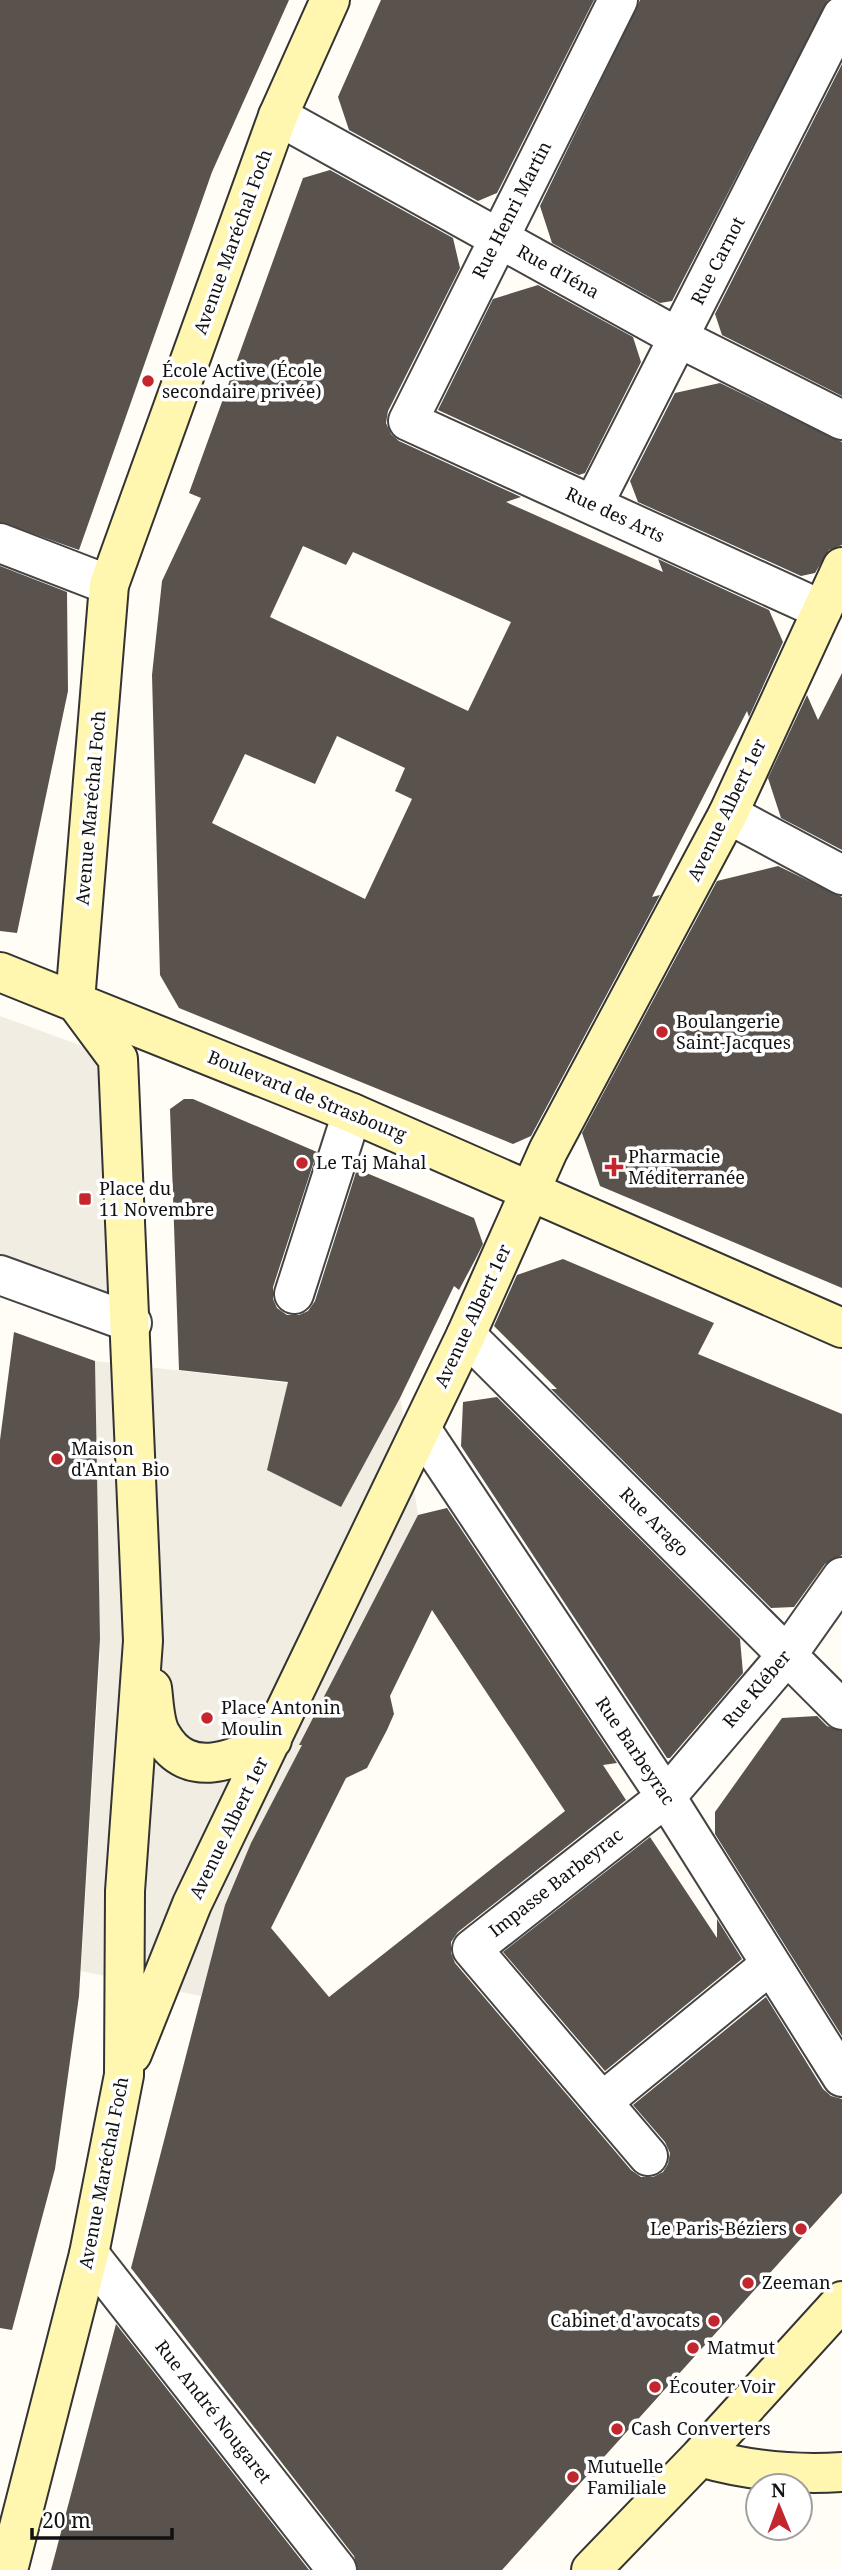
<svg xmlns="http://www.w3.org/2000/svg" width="842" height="2570" font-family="'Noto Serif',serif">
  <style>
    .plaza { fill: #f1ede2 }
    .building { fill: #5a524d; fill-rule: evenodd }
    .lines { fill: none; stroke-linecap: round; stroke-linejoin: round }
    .street-casing { stroke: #444; stroke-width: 42 }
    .secondary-casing { stroke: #333; stroke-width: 42 }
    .street { stroke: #fff; stroke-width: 38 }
    .secondary { stroke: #fff6b0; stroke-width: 38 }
    .poi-dot { fill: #c4262e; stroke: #fff; stroke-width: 2.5 }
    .labels { text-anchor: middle; stroke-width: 7; stroke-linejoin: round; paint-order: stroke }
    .street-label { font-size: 18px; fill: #111; stroke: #fff }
    .poi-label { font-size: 18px; fill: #111; stroke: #fff; text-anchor: start }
  </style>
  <rect width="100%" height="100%" fill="#fffdf5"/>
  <!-- plaza -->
  <path class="plaza" d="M0 1016 118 1059 132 1323 0 1275Z
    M95 1361 400 1396 418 1515 225 1906 201 1996 81 1971 100 1657Z"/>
  <!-- building -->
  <path class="building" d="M0 0H289L212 172 79 550 0 522Z
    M381 0H594L497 193 478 201 349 130 338 97Z
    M640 0H828L672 301 660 303 552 243 540 206Z
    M842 64V396L722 335 715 314Z
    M330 170 453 238 460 268 388 411 386 423 391 434 399 441 521 497 506 502 663 572 658 559 769 610 783 642 749 717 747 711 652 897 660 895 531 1136 513 1144 179 1008 160 975 152 675 162 581 201 498 189 493 303 178ZM303 546 346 565 353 552 511 622 468 711 270 617ZM337 736 405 768 395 791 412 799 365 899 212 823 245 754 315 784Z
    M538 285 633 337 641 362 585 473 579 475 438 410 493 299Z
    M720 383 842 442V545L829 550 815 573 801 576 638 502 630 481 675 393Z
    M0 566 67 592 68 691 17 933 0 931Z
    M842 673V850L781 818 768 778 807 695 818 720Z
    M778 866 842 897V1288L600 1186 582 1133 717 881Z
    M184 1099H193L317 1152 273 1287V1299L277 1308 287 1315H299L308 1311 315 1301 357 1169 474 1218 483 1244 475 1260 459 1290 454 1286 400 1398 341 1507 267 1470 288 1382 179 1370 170 1109Z
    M563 1259 714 1323 698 1354 842 1414V1555L825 1564 794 1607 771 1608 551 1389H557L494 1326 517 1275Z
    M14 1332 95 1361 100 1639 79 1996 55 2169 12 2330 0 2328V1440Z
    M497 1397 740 1639 743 1673 670 1758H667L461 1446 463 1402Z
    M447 1508 617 1763 603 1765 626 1800 458 1932 451 1942V1953L455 1963 631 2170 641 2177H653L663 2172 668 2164 670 2153 665 2142 633 2105 766 1997 823 2089 831 2096 842 2099V2193L502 2570H358L354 2556 131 2268 225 1905 251 1843 302 1745H299L418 1515ZM432 1610 565 1811 329 1997 271 1928 346 1778 367 1768 387 1730 394 1714 390 1696Z
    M817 1716 827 1726 842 1731V2036L715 1834V1812L782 1718Z
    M650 1837 717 1938V1919L742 1959 605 2071 503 1952Z
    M116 2324 309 2570H51Z"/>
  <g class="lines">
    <!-- street casing -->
    <g class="street-casing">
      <path id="street" d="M618 0 408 421 822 610
        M278 116 679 338 842 420
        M593 505 842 16
        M0 543 109 585
        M728 814 842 875
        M0 1275 132 1323
        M294 1294 352 1113
        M466 1335 842 1710
        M421 1429 666 1797 842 2077
        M602 2102 771 1964
        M648 2156 472 1949 666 1797 787 1655 842 1577
        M89 2254 337 2570"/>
    </g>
    <!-- secondary casing -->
    <g class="secondary-casing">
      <path id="secondary" d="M0 972 352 1113 842 1328
        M152 1688C154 1702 154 1724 162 1736 188 1781 236 1760 272 1740
        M132 2054 192 1904 466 1335 548 1151 728 814 842 567
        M700 2457C745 2470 794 2475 842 2472
        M8 2570 89 2254 124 2075 125 1891 143 1641 118 1059 75 1001 109 585 278 116 330 0
        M591 2570 700 2457 842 2301"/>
    </g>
    <!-- street -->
    <use href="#street" class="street"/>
    <!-- secondary -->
    <use href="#secondary" class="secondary"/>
  </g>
  <!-- markers -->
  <g class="poi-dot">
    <circle cx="148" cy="381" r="7"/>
    <circle cx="662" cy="1032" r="7"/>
    <circle cx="302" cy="1163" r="7"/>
    <path d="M610.5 1156.5h7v7h7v7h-7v7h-7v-7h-7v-7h7z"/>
    <rect x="78" y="1192" width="14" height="14" rx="3.5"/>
    <circle cx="57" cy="1459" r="7"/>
    <circle cx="207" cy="1718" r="7"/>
    <circle cx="801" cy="2229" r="7"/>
    <circle cx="748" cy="2283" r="7"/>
    <circle cx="714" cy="2321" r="7"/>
    <circle cx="693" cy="2348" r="7"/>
    <circle cx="655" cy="2387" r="7"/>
    <circle cx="617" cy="2429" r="7"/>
    <circle cx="573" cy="2477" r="7"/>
  </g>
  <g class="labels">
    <!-- street labels -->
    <g class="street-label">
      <text transform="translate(512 210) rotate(-63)" y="6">Rue Henri Martin</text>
      <text transform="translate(233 242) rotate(-70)" y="6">Avenue Maréchal Foch</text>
      <text transform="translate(718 261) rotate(-63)" y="6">Rue Carnot</text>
      <text transform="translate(558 272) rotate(29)" y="6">Rue d'Iéna</text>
      <text transform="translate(615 515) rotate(25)" y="6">Rue des Arts</text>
      <text transform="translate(91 808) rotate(-85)" y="6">Avenue Maréchal Foch</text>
      <text transform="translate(727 810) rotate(-64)" y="6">Avenue Albert 1er</text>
      <text transform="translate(307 1096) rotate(22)" y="6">Boulevard de Strasbourg</text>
      <text transform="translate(473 1316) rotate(-65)" y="6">Avenue Albert 1er</text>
      <text transform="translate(654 1522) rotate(45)" y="6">Rue Arago</text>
      <text transform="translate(757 1689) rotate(-50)" y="6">Rue Kléber</text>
      <text transform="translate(635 1751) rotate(56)" y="6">Rue Barbeyrac</text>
      <text transform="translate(229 1828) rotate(-64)" y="6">Avenue Albert 1er</text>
      <text transform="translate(556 1883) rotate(-38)" y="6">Impasse Barbeyrac</text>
      <text transform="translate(104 2173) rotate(-79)" y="6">Avenue Maréchal Foch</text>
      <text transform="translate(213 2412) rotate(52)" y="6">Rue André Nougaret</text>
    </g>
    <!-- poi labels -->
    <g class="poi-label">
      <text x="162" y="377">École Active (École<tspan x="162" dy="21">secondaire privée)</tspan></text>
      <text x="676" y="1028">Boulangerie<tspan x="676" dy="21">Saint-Jacques</tspan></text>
      <text x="628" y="1163">Pharmacie<tspan x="628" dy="21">Méditerranée</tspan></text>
      <text x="316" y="1169">Le Taj Mahal</text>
      <text x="99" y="1195">Place du<tspan x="99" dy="21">11 Novembre</tspan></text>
      <text x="71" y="1455">Maison<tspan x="71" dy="21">d'Antan Bio</tspan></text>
      <text x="221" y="1714">Place Antonin<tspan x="221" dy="21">Moulin</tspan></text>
      <text x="787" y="2235" text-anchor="end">Le Paris-Béziers</text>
      <text x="762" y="2289">Zeeman</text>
      <text x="700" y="2327" text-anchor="end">Cabinet d'avocats</text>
      <text x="707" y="2354">Matmut</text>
      <text x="669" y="2393">Écouter Voir</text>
      <text x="631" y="2435">Cash Converters</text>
      <text x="587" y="2473">Mutuelle<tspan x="587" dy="21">Familiale</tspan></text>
    </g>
  </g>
  <!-- north arrow -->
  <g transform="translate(779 2507) rotate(359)"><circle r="33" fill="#ffffff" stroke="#a0a0a0" stroke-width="2"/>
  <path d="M0-5L12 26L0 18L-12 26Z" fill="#c4262e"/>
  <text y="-10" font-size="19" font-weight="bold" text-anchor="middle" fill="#111111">N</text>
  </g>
  <!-- scale -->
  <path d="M32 2528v10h140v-10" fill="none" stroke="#111111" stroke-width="3.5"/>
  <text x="42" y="2528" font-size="21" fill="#111111" stroke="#ffffff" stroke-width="5" paint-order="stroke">20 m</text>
</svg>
